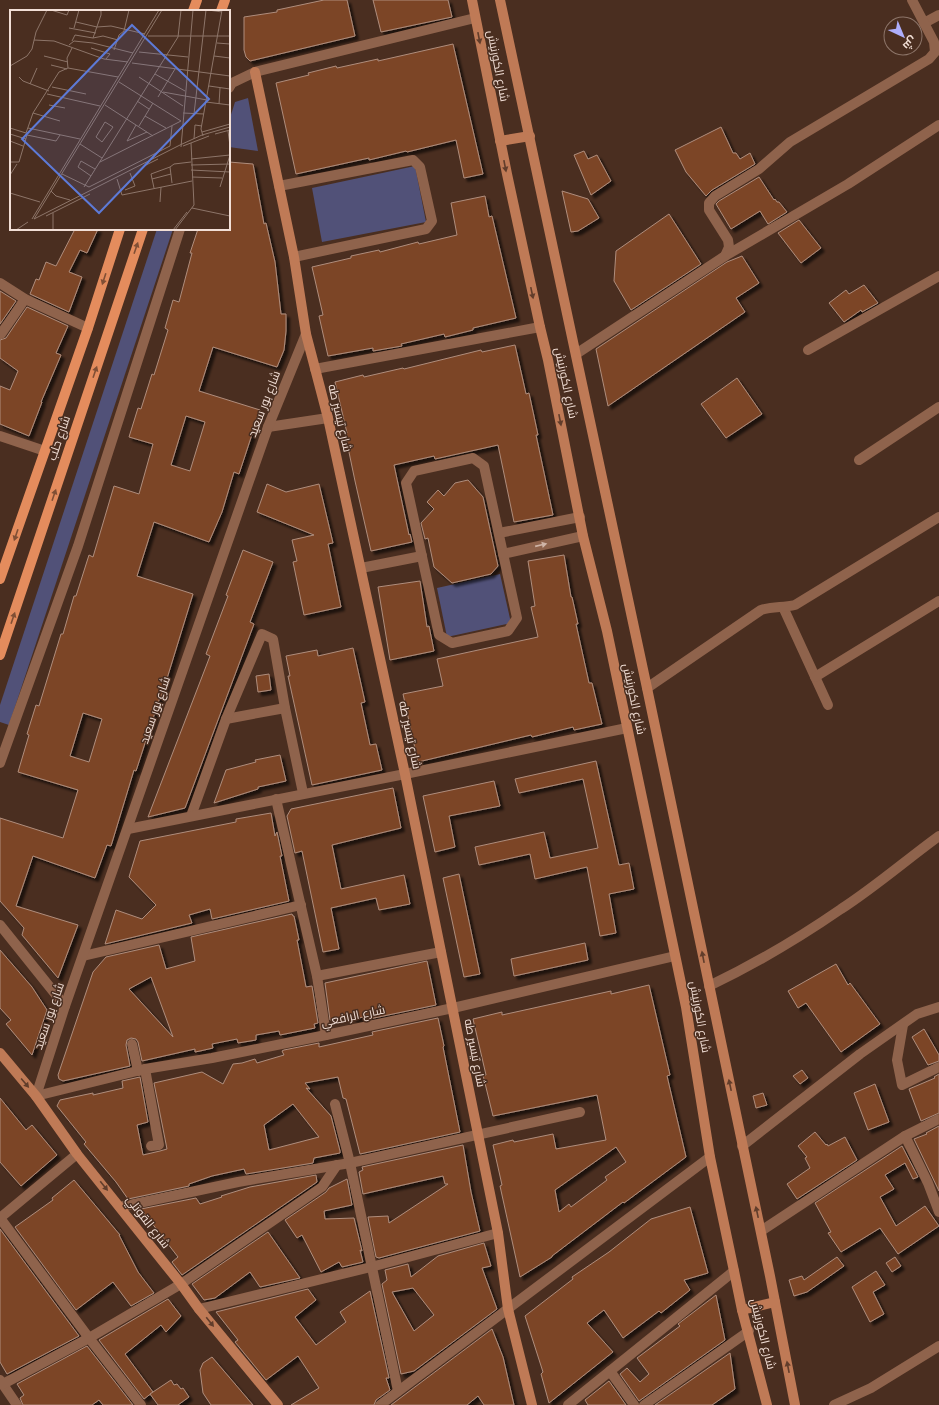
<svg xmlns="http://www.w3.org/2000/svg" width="939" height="1405" font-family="'Golos Text',Cairo,sans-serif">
<defs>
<filter id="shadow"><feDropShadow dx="3.5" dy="3.5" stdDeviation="1" flood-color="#0009"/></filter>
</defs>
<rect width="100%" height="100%" fill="#4a2e20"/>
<g fill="#515178">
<path d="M248 98 258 151 229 147V121L235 102Z"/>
<path d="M415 166 426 222 322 242 312 188Z"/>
<path d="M157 229H173L9 725 0 722V705Z"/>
<path d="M500 574 511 623 447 637 437 588Z"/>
</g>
<g fill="#7c4527" stroke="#af8d7c" fill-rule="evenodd" filter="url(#shadow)">
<path d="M324 0H347L355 36 250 61 246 57 244 50V17L277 12V10Z"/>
<path d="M373 0H448L452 17 381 32Z"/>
<path d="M453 44 483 174 464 178 456 140 407 152 406 151 369 160V158L296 174 276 83 309 75 308 73 336 66 337 68 378 59V61Z"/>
<path d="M721 127 733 153H736L740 159 750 153 755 164 712 190 706 196 686 172 675 150Z"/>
<path d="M584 151 588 159 597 155 611 181 591 195 574 155Z"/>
<path d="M229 162 253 164 264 224 266 223 275 262 281 314H286V331L284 350 277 367 213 347 199 391 260 410 239 474 234 472 222 512 209 542 154 522 137 576 193 594 161 698 160 697 136 771 134 770 111 846 107 845 95 878 33 856 16 906 78 925 58 978 22 935 24 928 0 901V818L63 838 78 790 18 772 29 735 27 734 36 705 39 706 61 634H63L74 596H76L89 555 93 557 114 486 139 494 153 444 129 437 138 408 141 409 152 374 154 375 168 330 165 328 173 300 179 302 192 253H190L198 229H229ZM186 416 205 422 190 471 171 465ZM83 713 102 719 89 762 70 756Z"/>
<path d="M759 177 774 200 775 199 777 202H779L787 212 768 224 760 211 731 229 716 204 719 201Z"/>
<path d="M562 191 588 199 599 218 578 231 571 232Z"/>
<path d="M485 196 489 217 492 216 516 318 473 328V330L445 337 444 334 401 344 402 346 373 351V348L328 356 319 316 323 315 312 267 351 258V256L379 250 380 252 418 242 419 244 457 235 451 203Z"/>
<path d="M669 214 701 264 631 310 614 281 616 251Z"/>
<path d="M799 220 821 248 801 263 778 233Z"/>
<path d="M75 229H98L87 253 80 250 69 272 82 277 69 312 30 294 36 279 39 280 46 262 56 266Z"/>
<path d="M742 256 759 283 736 298 745 312 608 406 596 349 727 262Z"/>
<path d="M864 285 878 303 862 312 861 310 844 322 829 303 846 290 849 294Z"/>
<path d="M0 291 16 301 0 324Z"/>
<path d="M27 307 68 326 56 353 61 355 41 402H42L29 436 0 424V386L10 390 18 371 0 358V340L6 338Z"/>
<path d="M515 345 526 394 529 393 538 435H536L553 515 514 522 498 445 435 459 434 456 394 465 409 535 410 534 412 542 371 551 355 481 345 433H347L335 382 363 375 364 377 403 368 404 369 481 350 482 352Z"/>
<path d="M737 378 762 414 726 438 701 404Z"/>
<path d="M468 480 483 497 498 566 491 574 452 583 434 567 428 538 425 539 421 523 434 509 427 502 438 490 444 496 455 483Z"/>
<path d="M267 484 286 492 319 484 333 543 328 544 341 607 304 615 293 562 297 561 292 540 314 535 257 512Z"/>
<path d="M243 550 273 562 250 622 254 624 185 808 148 817 210 656 206 654 228 596 226 595Z"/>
<path d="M564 555 571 597H572L578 624H576L589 683H592L602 724 574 730 573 727 532 737 531 735 418 762 403 694 443 686 437 659 538 637 531 607 535 606 528 561Z"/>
<path d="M420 581 427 627 429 626 434 651 390 660 378 587Z"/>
<path d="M353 648 365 702 361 703 370 745 376 744 382 770 312 785 288 676H290L286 656 317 650 318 656Z"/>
<path d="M269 674 271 690 258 692 256 676Z"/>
<path d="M280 755 286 781 258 787V789L214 803 226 770 256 762 255 760Z"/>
<path d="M596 761 619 865 629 863 634 889 609 894 616 933 600 936 587 867 535 879 530 854 479 865 475 847 544 832 550 858 598 848 583 779 519 793 515 779Z"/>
<path d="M494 781 500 806 449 816 455 847 435 852 423 796Z"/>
<path d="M393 788 401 828 332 845 341 889 404 875 410 904 379 910 376 898 331 908 339 949 323 952 302 851 295 853 287 816 291 809Z"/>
<path d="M271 813 275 836 277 832 282 856H280L289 901 212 919 210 909 189 915 192 923 105 944 116 910 142 919 156 905 129 877 140 841 236 822V819Z"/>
<path d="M459 874 480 974 464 977 443 878Z"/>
<path d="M292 914 293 916H294L299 940H297L306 987 312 986 318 1023 314 1024 315 1028 280 1035 279 1031 256 1035V1040L238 1043 237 1039 212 1044 213 1048 200 1051 195 1052V1049L142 1061 138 1042 136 1039 131 1038 127 1040 126 1045 130 1066 63 1081 59 1079 58 1075 93 972 106 957 159 945 166 969 195 961 191 937ZM151 977 173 1037 129 989Z"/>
<path d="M585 943 588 960 514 976 511 959Z"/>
<path d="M0 950 32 987 47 1010 32 1055 6 1024 11 1020 0 1008Z"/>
<path d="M427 961 436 1005 369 1019V1016L353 1019V1016L330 1020 325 983Z"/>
<path d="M836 964 848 985 850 983 880 1024 841 1052 806 1003 798 1008 788 991Z"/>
<path d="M649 985 670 1075 667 1076 686 1157 624 1203 623 1202 552 1256V1257L520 1277 500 1186 502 1185 493 1145 513 1140 514 1142 553 1134 556 1149 606 1140 597 1095 493 1116 483 1075H486L473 1019 502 1012V1015L611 991V994ZM616 1147 626 1162 605 1177 607 1180 571 1207 569 1204 559 1212 555 1190Z"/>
<path d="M438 1018 444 1046 443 1047 460 1132 360 1154 346 1099 343 1098 338 1077 305 1083 310 1089 306 1088 331 1116 340 1151V1153L314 1158 313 1163 246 1174 244 1169 212 1176 189 1184V1186L128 1199 116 1182 84 1144 86 1142 57 1106 60 1100 93 1093V1095L123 1088 122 1081 140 1077 148 1122 137 1125 143 1155 160 1151 167 1149 154 1083 202 1072 223 1084 233 1064 242 1063 255 1059 257 1063 284 1055 282 1051 284 1050 319 1043V1047L373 1035 372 1032ZM293 1104 319 1137 269 1150 264 1125Z"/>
<path d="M924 1029 939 1055V1061L928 1065 912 1037Z"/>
<path d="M802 1070 808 1078 800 1084 793 1076Z"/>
<path d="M939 1074V1113L921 1121 909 1089 935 1078 934 1077Z"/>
<path d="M875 1084 889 1122 868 1130 854 1093Z"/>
<path d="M763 1093 767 1105 756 1108 753 1096Z"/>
<path d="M0 1098 26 1130 32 1125 57 1155 21 1186 0 1162Z"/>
<path d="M939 1126V1191L914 1139 927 1134 926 1133Z"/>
<path d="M815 1132 826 1145 827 1144 828 1146 845 1137 857 1160 797 1199 787 1184 810 1168 805 1158 807 1157 798 1146Z"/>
<path d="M463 1145 471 1192 480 1231 379 1258 376 1257 368 1217 388 1216 389 1223 448 1184H445L443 1176 363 1194 359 1172 363 1170 362 1167Z"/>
<path d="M902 1146 918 1177 913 1179 905 1163 885 1175 894 1189 880 1197 896 1226 925 1206 939 1226 898 1254 880 1228 841 1252 828 1233 831 1232 815 1203Z"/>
<path d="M316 1175 317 1182 182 1275 172 1262 178 1257 141 1209 196 1198 200 1204 222 1197 221 1196 250 1187Z"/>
<path d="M347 1179 352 1205 324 1211 325 1219 354 1218 362 1251 360 1250 363 1262 342 1267 339 1262 321 1272 302 1235 297 1238 285 1220 326 1192 329 1188Z"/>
<path d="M74 1180 120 1235H119L138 1272 154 1293 131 1306 113 1282 76 1310 15 1227 53 1200 52 1198Z"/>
<path d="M690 1207 708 1273 684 1280 690 1290 661 1313 659 1311 623 1338 604 1310 587 1323 613 1352 549 1403 541 1374 543 1372 525 1316 573 1279 572 1277 609 1252 651 1219Z"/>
<path d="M0 1229 79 1336 7 1374 0 1362Z"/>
<path d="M268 1232 300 1278 260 1287 250 1272 215 1298 204 1300 192 1284Z"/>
<path d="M484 1243 491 1266 482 1268 497 1309 414 1371 401 1374 382 1284 387 1280 385 1270 408 1264 411 1277 438 1256ZM413 1288 434 1315 414 1331 392 1292Z"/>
<path d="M837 1257 844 1266 807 1292 794 1296 789 1280 802 1276 804 1280Z"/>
<path d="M895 1257 901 1266 892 1272 886 1263Z"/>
<path d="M876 1271 885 1285 873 1292 884 1314 870 1322 852 1287Z"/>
<path d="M308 1289 316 1300 295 1317 316 1345 346 1322 340 1312 370 1291 389 1378H386L390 1390 376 1400 374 1405H291L319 1388 298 1356 266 1380 235 1342 238 1340 216 1312Z"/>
<path d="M716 1295 725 1340 639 1401 620 1374 627 1368 640 1382 649 1374 637 1358 680 1326 678 1324Z"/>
<path d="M168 1299 181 1316 166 1332 161 1325 125 1354 153 1392 144 1399 99 1340Z"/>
<path d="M492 1329 503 1357 514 1405H484L478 1396 467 1405H391Z"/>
<path d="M87 1346 133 1405H103L99 1400 92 1405H23L20 1398 24 1395 17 1384Z"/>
<path d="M730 1353 735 1389 712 1405H655Z"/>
<path d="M212 1357 253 1405H211L203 1393 200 1370 203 1363Z"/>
<path d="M171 1380 174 1385 177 1384 181 1389 183 1388 189 1397 178 1405H158L150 1394Z"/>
<path d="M609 1381 626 1405H588L585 1400Z"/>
</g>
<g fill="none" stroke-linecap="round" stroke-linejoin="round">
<g stroke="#8f634c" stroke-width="10">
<path d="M924 23 939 15"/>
<path d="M229 88 232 83 255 72 475 18"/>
<path d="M279 186 413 160 420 167 432 221 426 229 294 257"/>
<path d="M725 256 729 247 728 240 709 210V203L715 196 759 169 790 142 929 59 935 52 934 42 912 0"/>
<path d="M0 283 25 299 88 328"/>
<path d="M1 334 25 299"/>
<path d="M808 350 939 276"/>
<path d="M576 354 725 256 848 184 939 125"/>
<path d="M315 369 540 327"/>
<path d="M268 427 328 418"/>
<path d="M0 436 45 451"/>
<path d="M473 458 484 466 517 618 508 631 452 643 439 635 406 483 414 471Z"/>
<path d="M859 460 939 407"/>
<path d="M499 533 580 517"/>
<path d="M503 554 583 536"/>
<path d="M361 568 422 556"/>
<path d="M783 607 828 705"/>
<path d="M815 677 939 601"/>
<path d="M647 688 761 610C774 606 782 608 795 605L939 517"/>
<path d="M226 719 285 708"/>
<path d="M0 763 78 546 180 229"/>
<path d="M276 799 317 976 326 1035"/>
<path d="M191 816 226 719 262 634 273 639 285 708 303 793"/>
<path d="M128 829 405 774 627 728"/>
<path d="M0 925 65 1006"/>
<path d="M83 956 301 905"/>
<path d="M317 976 441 952"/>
<path d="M709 986C755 964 799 938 841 909 875 887 906 860 939 836"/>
<path d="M903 1025 897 1060 902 1085 939 1067"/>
<path d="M132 1044 138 1071"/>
<path d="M145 1069 159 1145 151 1146"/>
<path d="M36 1096 65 1006 268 427 306 334"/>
<path d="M36 1096 145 1069 212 1058 326 1035 453 1008 675 956"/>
<path d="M335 1104 350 1163 398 1391"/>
<path d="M905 1136 928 1183 939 1212"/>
<path d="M742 1146 860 1054 917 1014 939 1007"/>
<path d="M120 1207 238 1182 350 1163 580 1112"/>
<path d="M0 1218 89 1338 141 1405"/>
<path d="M0 1218 77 1154"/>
<path d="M761 1231 905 1136 939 1119"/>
<path d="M199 1309 371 1267 498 1233"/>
<path d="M610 1371 634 1405"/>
<path d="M0 1380 17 1405"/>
<path d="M3 1384 89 1338 181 1284 322 1187 337 1165"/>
<path d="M380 1405 710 1157"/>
<path d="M568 1405 734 1271"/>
<path d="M644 1405 749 1331"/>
<path d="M834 1405 871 1388 939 1346"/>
</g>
<g stroke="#bf7a56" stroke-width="10">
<path d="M472 0 507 174 540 327 548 360 583 536 607 631 686 1007 710 1157 734 1271 742 1310 767 1405"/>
<path d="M500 0 647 688 770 1276 795 1405"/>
<path d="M255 72 294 257 306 334 328 418 405 774 498 1233 508 1309 532 1405"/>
<path d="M500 141 530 136"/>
<path d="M0 1053 36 1096 77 1154 181 1284 199 1309 278 1405"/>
<path d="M742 1310 775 1302"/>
</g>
<g stroke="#e48c5d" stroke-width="10">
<path d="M193 11 197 0"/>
<path d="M221 11 225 0"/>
<path d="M0 579 88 328 120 229"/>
<path d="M0 655 143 229"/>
</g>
</g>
<defs><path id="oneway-solid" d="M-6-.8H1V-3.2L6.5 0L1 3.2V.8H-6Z"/></defs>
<g fill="#613d2b">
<use href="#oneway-solid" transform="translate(479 38) rotate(79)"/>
<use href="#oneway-solid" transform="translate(505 166) rotate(79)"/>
<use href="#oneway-solid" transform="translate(532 293) rotate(78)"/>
<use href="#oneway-solid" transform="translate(560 420) rotate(79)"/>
<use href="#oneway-solid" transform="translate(703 957) rotate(-101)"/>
<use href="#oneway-solid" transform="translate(25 1083) rotate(50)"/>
<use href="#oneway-solid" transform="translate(730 1085) rotate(-102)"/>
<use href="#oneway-solid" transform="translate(104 1186) rotate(51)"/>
<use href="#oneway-solid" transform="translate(757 1212) rotate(-102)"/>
<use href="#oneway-solid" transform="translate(210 1322) rotate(51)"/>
<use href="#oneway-solid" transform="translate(788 1367) rotate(-101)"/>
</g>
<g fill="#804f35">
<use href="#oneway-solid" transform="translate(136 248) rotate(-71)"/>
<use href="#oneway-solid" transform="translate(104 279) rotate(108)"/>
<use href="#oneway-solid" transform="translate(95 372) rotate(-71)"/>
<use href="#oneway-solid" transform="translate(54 495) rotate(-71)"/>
<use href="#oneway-solid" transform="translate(16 535) rotate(109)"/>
<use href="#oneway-solid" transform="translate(13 618) rotate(-71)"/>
</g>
<use fill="#cfb4a6" href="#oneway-solid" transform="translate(541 545) rotate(-13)"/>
<g text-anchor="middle" stroke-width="3" stroke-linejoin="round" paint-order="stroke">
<g font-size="12" fill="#f2dfd6" stroke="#4a2e20">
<text transform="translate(498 66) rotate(79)" y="4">شارع الكورنيش</text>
<text transform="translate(566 383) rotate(78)" y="4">شارع الكورنيش</text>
<text transform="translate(264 404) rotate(-69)" y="4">شارع بور سعيد</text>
<text transform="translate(340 418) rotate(77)" y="4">شارع تيسير طه</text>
<text transform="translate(59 438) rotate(-71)" y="4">شارع حلب</text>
<text transform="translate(634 699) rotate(78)" y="4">شارع الكورنيش</text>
<text transform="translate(155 710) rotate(-71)" y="4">شارع بور سعيد</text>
<text transform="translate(410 735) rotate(78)" y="4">شارع تيسير طه</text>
<text transform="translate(49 1016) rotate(-71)" y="4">شارع بور سعيد</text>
<text transform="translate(353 1016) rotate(-12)" y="4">شارع الرافعي</text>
<text transform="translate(700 1017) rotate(80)" y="4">شارع الكورنيش</text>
<text transform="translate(475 1053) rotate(79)" y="4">شارع تيسير طه</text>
<text transform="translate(148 1222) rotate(52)" y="4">شارع القوتلي</text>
<text transform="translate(763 1334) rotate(76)" y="4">شارع الكورنيش</text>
</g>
</g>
<g transform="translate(10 10)">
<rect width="220" height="220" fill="#4a2e20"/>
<path fill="none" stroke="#8d7569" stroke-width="1" d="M41 0 57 5 59 0M198 0 212 2M66 12 87 17 101 16 135 24M59 18 86 23M64 18 69 0M138 26H220M83 28 93 26 108 30M24 30 44 31 94 49 118 52M62 31 65 25 83 28 91 5V1L88 0M207 33 220 34M59 35 64 31 83 33 123 43M81 38 100 44 96 49M104 40 109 25 114 21 119 0M129 42 178 47M34 46 58 52M204 46 220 48M122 53 220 66M41 55 57 59M0 56 17 46 22 39 26 22 37 0M58 58 108 67M145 64 175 81M9 67 13 71 39 81M129 67 173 96M109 72 171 111M20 74 27 58M199 76 220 79M42 77 76 84M153 82 197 90M37 84 90 96M148 87 165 59M127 91 139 99M196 92 220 95M209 94 210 78M39 95 55 98M95 95 143 126M23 103 50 111M173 103 194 104M184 104 196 0M135 106 156 118M95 112 103 117 92 132 86 127ZM126 115 117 131 137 122M129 116 143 93M0 118 16 123M18 118 70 129M218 121 220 136M192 122 220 114M16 123 23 103 49 62 58 58 57 48 62 38M0 124 16 129M205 124 220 120M193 126 191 119 212 0M184 129 185 115 192 116M0 131 13 136M70 134 92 148M173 136 199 126M171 137 183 0M181 149 220 145M0 152H9L17 125 46 131 50 125M90 152 171 111M181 155 220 154M134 156 148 149M181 160 220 162M52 164 79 177 160 136 162 116M0 165 7 154M81 166 68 157 71 151 85 159M182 167 212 168M107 169 112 185 182 171M142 169 161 164M162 173 160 157 164 154 181 152M74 177 168 27 171 0M210 177 220 145M144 178 141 164 160 157M115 180 125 176 120 163M41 181 46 186 60 190M0 183 30 192M150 192 151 177M182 198 220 206M43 203V220M36 206 80 184M22 209 149 0M24 209 152 0M24 209 170 135 192 125 220 117M6 220 18 212M163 220 177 202M165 220 184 195 181 133"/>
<path fill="#5d7ad7" fill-opacity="0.15" stroke="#5d7ad7" stroke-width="2" d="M122 15 199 89 89 203 12 129Z"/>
<rect width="220" height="220" fill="none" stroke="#f2dfd6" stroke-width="2"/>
</g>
<g transform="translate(903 36) rotate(136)"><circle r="19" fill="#4a2e20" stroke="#8d7569"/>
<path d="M0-3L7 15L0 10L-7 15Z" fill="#aeaefb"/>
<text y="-6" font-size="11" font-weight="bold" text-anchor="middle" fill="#f2dfd6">ش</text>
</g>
</svg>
